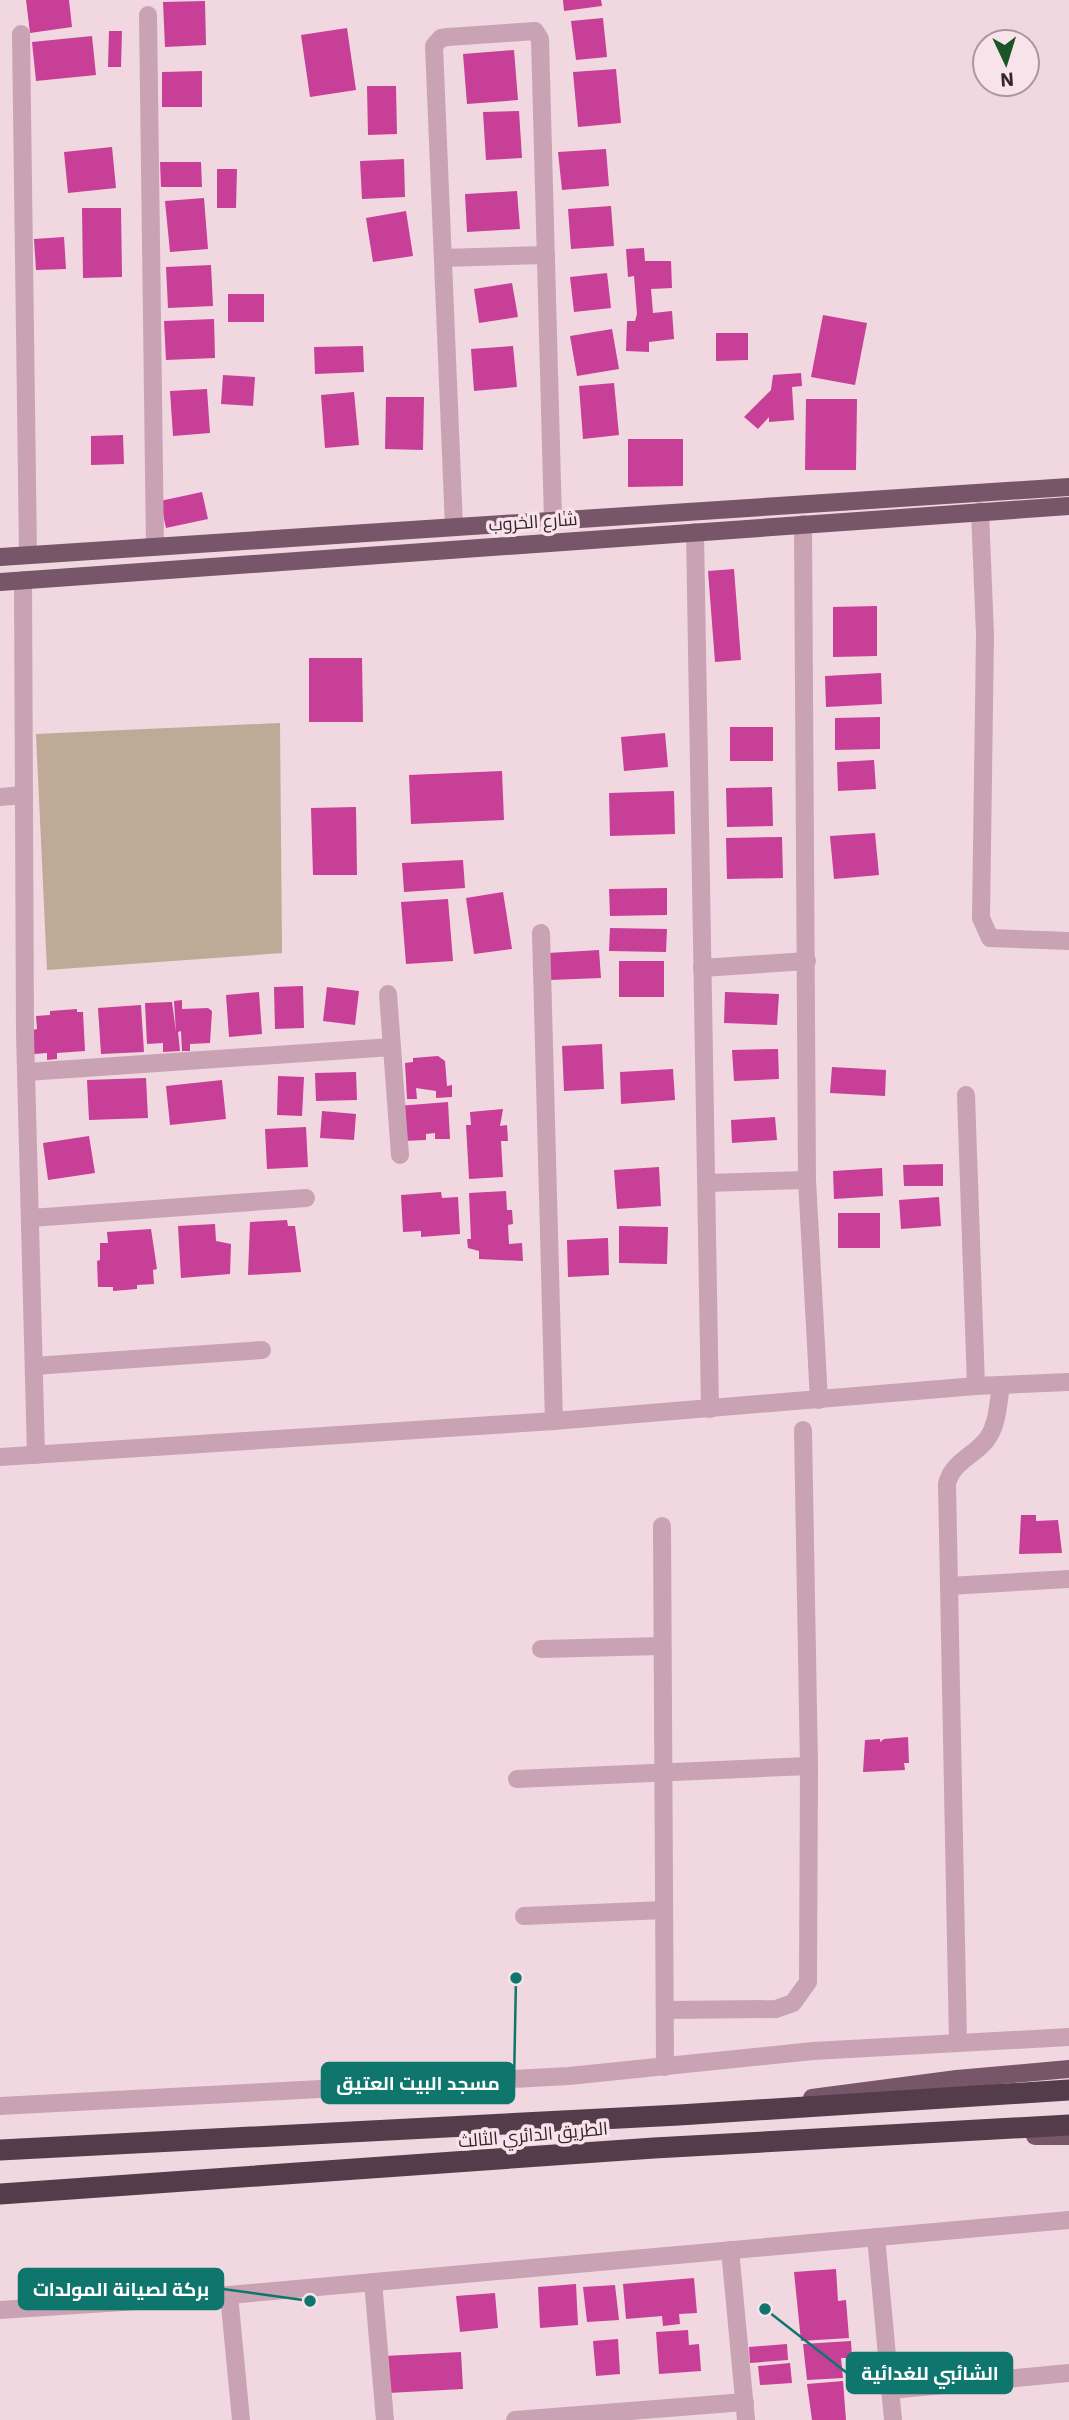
<svg xmlns="http://www.w3.org/2000/svg" width="1069" height="2420" font-family="'IBM Plex Sans',Cairo,sans-serif">
<rect width="100%" height="100%" fill="#f1d7e0"/>
<path fill="#bfa997" d="M280 723 282 953 47 970 36 734Z"/>
<g fill="#c73f97">
<path d="M26 0H69L72 27 30 33Z"/>
<path d="M563 0H601L602 6 564 11Z"/>
<path d="M205 1 206 45 165 47 163 2Z"/>
<path d="M603 18 607 57 576 60 571 21Z"/>
<path d="M347 28 356 90 310 97 301 35Z"/>
<path d="M109 31H122L121 67H108Z"/>
<path d="M92 36 96 75 36 81 32 42Z"/>
<path d="M514 50 518 100 467 104 463 54Z"/>
<path d="M616 69 621 123 578 127 573 72Z"/>
<path d="M202 71V107H162V72Z"/>
<path d="M367 86H396L397 134 368 135Z"/>
<path d="M519 111 522 158 486 160 483 112Z"/>
<path d="M112 147 116 188 68 193 64 152Z"/>
<path d="M606 149 609 186 562 190 558 152Z"/>
<path d="M404 159 405 197 362 199 360 161Z"/>
<path d="M160 162H201L202 187H161Z"/>
<path d="M217 169H237L236 208H217Z"/>
<path d="M517 191 520 229 467 232 465 194Z"/>
<path d="M204 198 208 249 170 252 165 201Z"/>
<path d="M611 206 614 246 571 249 568 209Z"/>
<path d="M82 208H121L122 277 83 278Z"/>
<path d="M406 211 413 256 373 262 366 218Z"/>
<path d="M64 237 66 269 36 270 34 239Z"/>
<path d="M644 248 645 261H671L672 288 651 289 653 313 672 311 674 339 649 342V352L626 351 627 321H635L637 314 634 276 628 277 626 249Z"/>
<path d="M211 265 213 306 168 308 166 267Z"/>
<path d="M607 273 611 308 574 312 570 277Z"/>
<path d="M512 283 518 317 479 323 474 289Z"/>
<rect x="228" y="294" width="36" height="28"/>
<path d="M823 315 867 323 855 385 811 377Z"/>
<path d="M214 319 215 358 166 360 164 321Z"/>
<path d="M612 329 619 369 577 376 570 336Z"/>
<path d="M716 333H748V360L716 361Z"/>
<path d="M363 346 364 372 315 374 314 347Z"/>
<path d="M513 346 517 387 474 391 471 349Z"/>
<path d="M801 373 802 386 792 387 794 420 769 422V417L758 429 744 417 771 390 773 375Z"/>
<path d="M223 375 255 377 253 406 221 404Z"/>
<path d="M614 383 619 435 583 439 579 386Z"/>
<path d="M207 389 210 433 173 436 170 391Z"/>
<path d="M354 392 359 445 325 448 321 395Z"/>
<path d="M386 397H424L423 450 385 449Z"/>
<path d="M806 399H857L856 470H805Z"/>
<path d="M123 435 124 464 91 465V436Z"/>
<path d="M628 439H683V486L628 487Z"/>
<path d="M202 492 208 519 166 528 160 501Z"/>
<path d="M734 569 741 660 715 662 708 571Z"/>
<path d="M877 606V656L833 657V607Z"/>
<path d="M309 658H362L363 722H309Z"/>
<path d="M881 673 882 704 826 707 825 676Z"/>
<path d="M880 717V749L835 750V718Z"/>
<rect x="730" y="727" width="43" height="34"/>
<path d="M665 733 668 767 624 771 621 737Z"/>
<path d="M874 760 876 789 838 791 837 762Z"/>
<path d="M502 771 504 820 411 824 409 775Z"/>
<path d="M772 787 773 826 727 827 726 788Z"/>
<path d="M674 791 675 834 610 836 609 793Z"/>
<path d="M356 807 357 875H313L311 808Z"/>
<path d="M875 833 879 875 834 879 830 836Z"/>
<path d="M782 837 783 878 727 879 726 838Z"/>
<path d="M463 860 465 888 404 892 402 863Z"/>
<path d="M667 888V915L610 916 609 889Z"/>
<path d="M503 892 512 949 474 954 466 898Z"/>
<path d="M448 899 453 961 406 964 401 902Z"/>
<path d="M610 928 667 929 666 952 609 951Z"/>
<path d="M599 950 601 978 550 980 548 953Z"/>
<rect x="619" y="961" width="45" height="36"/>
<path d="M303 986 304 1028 275 1029 274 987Z"/>
<path d="M327 987 359 991 355 1025 323 1021Z"/>
<path d="M259 992 262 1034 229 1037 226 995Z"/>
<path d="M725 992 779 994 777 1025 724 1023Z"/>
<path d="M182 1000V1009L208 1008 212 1011 210 1043 190 1044V1051H182L181 1031 178 1032 180 1051 163 1052V1043L147 1044 145 1003 172 1002 176 1032 174 1001Z"/>
<path d="M141 1005 144 1052 101 1054 98 1008Z"/>
<path d="M77 1009V1012H83L85 1051 57 1053V1059L47 1060V1053L34 1054 33 1030 37 1029 36 1016 50 1015V1011Z"/>
<path d="M602 1044 604 1089 564 1091 562 1046Z"/>
<path d="M778 1049 779 1079 734 1081 732 1050Z"/>
<path d="M438 1056 445 1061 447 1086 452 1085V1097L436 1098V1091L416 1088 417 1099H407L405 1063 413 1062V1058Z"/>
<path d="M832 1067 886 1070 885 1096 830 1093Z"/>
<path d="M673 1069 675 1100 621 1104 620 1072Z"/>
<path d="M356 1072 357 1100 316 1101 315 1073Z"/>
<path d="M278 1076 304 1077 302 1116 277 1115Z"/>
<path d="M146 1078 148 1118 89 1120 87 1080Z"/>
<path d="M222 1080 226 1119 170 1125 166 1086Z"/>
<path d="M448 1102 450 1139H435V1133L426 1134V1140L403 1141 398 1106Z"/>
<path d="M503 1109 500 1126 507 1125 508 1141H501L503 1177 469 1179 466 1125H471L470 1112Z"/>
<path d="M322 1111 356 1114 354 1140 320 1138Z"/>
<path d="M775 1117 777 1140 732 1143 731 1120Z"/>
<path d="M306 1127 308 1167 267 1169 265 1129Z"/>
<path d="M89 1136 95 1173 48 1180 43 1143Z"/>
<path d="M943 1164V1186H904L903 1165Z"/>
<path d="M659 1167 661 1206 617 1209 614 1170Z"/>
<path d="M882 1168 883 1196 834 1199 833 1171Z"/>
<path d="M506 1191 507 1210H512L513 1224 508 1225 509 1244 522 1243 523 1261 479 1259V1251L468 1248 467 1239H471L469 1193Z"/>
<path d="M441 1192 442 1198 458 1197 460 1234 421 1237V1231L403 1232 401 1195Z"/>
<path d="M939 1197 941 1226 901 1229 899 1200Z"/>
<rect x="838" y="1213" width="42" height="35"/>
<path d="M287 1220 288 1226H295L301 1272 248 1275 250 1222Z"/>
<path d="M215 1224 216 1241 231 1244 230 1274 181 1278 178 1226Z"/>
<path d="M619 1226 668 1227 667 1264 619 1263Z"/>
<path d="M151 1229 157 1269 153 1270 154 1284 137 1285V1289L113 1291V1287H98L97 1261 100 1260V1243H108L107 1232Z"/>
<path d="M608 1238 609 1275 568 1277 567 1240Z"/>
<path d="M1021 1515H1036V1521L1058 1520 1062 1553 1019 1554Z"/>
<path d="M908 1737 909 1763H904L905 1770 863 1772 865 1740 880 1739V1742L884 1739Z"/>
<path d="M836 2269 838 2301 846 2300 849 2338 801 2341 794 2272Z"/>
<path d="M694 2278 697 2313 679 2314 680 2324 663 2326 662 2316 626 2319 623 2284Z"/>
<path d="M576 2284 578 2325 540 2328 538 2287Z"/>
<path d="M615 2285 619 2320 587 2322 583 2287Z"/>
<path d="M495 2293 498 2328 460 2332 456 2296Z"/>
<path d="M688 2330 689 2345 699 2344 701 2371 659 2374 656 2332Z"/>
<path d="M618 2339 620 2374 596 2376 593 2341Z"/>
<path d="M851 2341 852 2358H841L843 2378 807 2380 803 2344Z"/>
<path d="M787 2344 788 2360 750 2363 749 2347Z"/>
<path d="M461 2352 463 2389 388 2393 385 2356Z"/>
<path d="M790 2363 792 2383 760 2385 758 2366Z"/>
<path d="M843 2381 846 2420H812L807 2384Z"/>
</g>
<g fill="none" stroke-linecap="round" stroke-linejoin="round">
<g stroke="#c9a3b3" stroke-width="18">
<path d="M148 15 155 547"/>
<path d="M21 34 28 555"/>
<path d="M443 258 546 255"/>
<path d="M980 511 985 635 981 918 990 938 1069 941"/>
<path d="M803 524 807 1180 819 1400"/>
<path d="M454 527 434 46 441 38 448 37 535 31 540 39 553 520"/>
<path d="M695 532 710 1409"/>
<path d="M23 580 25 1033 36 1455"/>
<path d="M0 797 23 795"/>
<path d="M541 933 554 1421"/>
<path d="M702 968 807 961"/>
<path d="M388 994 400 1155"/>
<path d="M27 1072 392 1047"/>
<path d="M966 1095 976 1386"/>
<path d="M707 1183 807 1180"/>
<path d="M31 1218 306 1198"/>
<path d="M34 1366 262 1350"/>
<path d="M0 1457 554 1421 976 1386 1069 1382"/>
<path d="M662 1526 665 2067"/>
<path d="M949 1586 1069 1579"/>
<path d="M541 1649 662 1646"/>
<path d="M517 1779 809 1766"/>
<path d="M524 1916 664 1910"/>
<path d="M665 2010 776 2009 793 2003 808 1982 809 1766 803 1430"/>
<path d="M958 2043 947 1484C952 1461 975 1456 987 1439 998 1424 998 1403 1001 1385"/>
<path d="M0 2106 569 2076 813 2051 1069 2037"/>
<path d="M876 2237 893 2420"/>
<path d="M730 2250 746 2420"/>
<path d="M373 2282 385 2420"/>
<path d="M229 2295 241 2420"/>
<path d="M0 2310 229 2295 1069 2220"/>
<path d="M890 2390 1069 2373"/>
<path d="M515 2420 745 2402"/>
</g>
<g stroke="#765668" stroke-width="18">
<path d="M0 557 1069 487"/>
<path d="M0 582 1069 506"/>
<path d="M812 2098 957 2079 1069 2069"/>
<path d="M1035 2136H1069"/>
</g>
<g stroke="#553c4a" stroke-width="21">
<path d="M0 2150 679 2115 1069 2090"/>
<path d="M0 2194 654 2148 1069 2125"/>
</g>
</g>
<g text-anchor="middle" stroke-width="7" stroke-linejoin="round" paint-order="stroke">
<g font-size="18" fill="#34252d" stroke="#f9e3eb">
<text transform="translate(533 522) rotate(-4)" y="6">شارع الخروب</text>
<text transform="translate(533 2135) rotate(-5)" y="6">الطريق الدائري الثالث</text>
</g>
</g>
<path fill="none" stroke="#0f766e" stroke-width="2.5" d="M516 1978L514 2083M310 2301L223 2289M765 2309L847 2373"/>
<g fill="#0f766e" stroke="#f9e3eb" stroke-width="2.5">
<circle cx="516" cy="1978" r="7"/>
<circle cx="310" cy="2301" r="7"/>
<circle cx="765" cy="2309" r="7"/>
</g>
<g fill="#0f766e" stroke="#0f766e" stroke-width="2.5">
<rect x="322" y="2063" width="192" height="40" rx="7"/>
<rect x="19" y="2269" width="204" height="40" rx="7"/>
<rect x="847" y="2353" width="165" height="40" rx="7"/>
</g>
<g font-size="19" text-anchor="middle" font-weight="bold" fill="#fff">
<text x="418" y="2090">مسجد البيت العتيق</text>
<text x="121" y="2296">بركة لصيانة المولدات</text>
<text x="930" y="2380">الشائبي للغدائية</text>
</g>
<g transform="translate(1006 63) rotate(176)"><circle r="33" fill="#f9e3eb" stroke="#aa979f" stroke-width="2"/>
<path d="M0-5L12 26L0 18L-12 26Z" fill="#1b5525"/>
<text y="-10" font-size="19" font-weight="bold" text-anchor="middle" fill="#34252d">N</text>
</g>
</svg>
